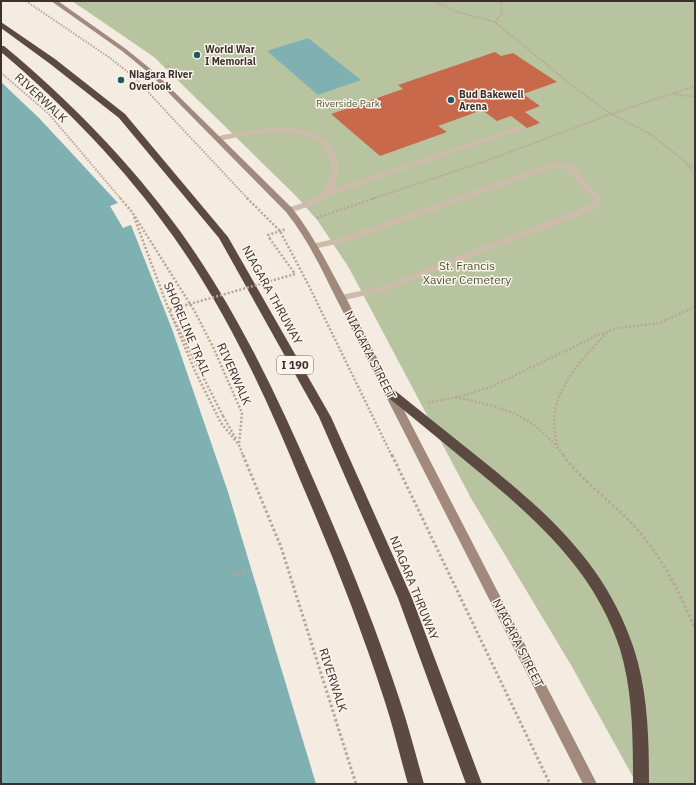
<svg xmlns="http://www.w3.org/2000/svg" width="696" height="785" font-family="'IBM Plex Sans',sans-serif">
<rect width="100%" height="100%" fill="#f4ebe1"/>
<path fill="#b8c4a0" d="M72 1H695V784H637L571 665 472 500 349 268 318 221 296 196 154 57Z"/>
<g fill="#7fb0b2">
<path d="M308 38 361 80 318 95 267 51Z"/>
<path d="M1 82 39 118 118 203 110 206 123 228 131 225 172 329 228 492 316 784H1Z"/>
</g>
<path fill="#c8694b" d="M495 52 501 56 513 53 557 82 523 94 540 106 525 112 540 123 527 128 511 116 497 121 482 110 438 126 447 132 380 156 331 114 403 89 398 85Z"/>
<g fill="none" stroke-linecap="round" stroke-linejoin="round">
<g stroke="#b9a596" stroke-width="2" stroke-dasharray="1.5 1.5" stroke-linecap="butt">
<path d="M26 1 110 58 134 77 248 199"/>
<path d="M434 1 454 11 495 22 570 84 611 114 652 135 685 162 695 167"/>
<path d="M495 22 502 13 501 1"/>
<path d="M165 67 170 66"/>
<path d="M1 73 48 113 121 199"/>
<path d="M674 94 695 97"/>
<path d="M687 164 695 175"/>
<path d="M372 199 483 162 611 114 695 86"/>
</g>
<g stroke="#b9a596" stroke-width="2.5" stroke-dasharray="2 2" stroke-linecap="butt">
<path d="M120 198 132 212 194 310 213 347 242 413 239 445 243 456"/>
<path d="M247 198 280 231 308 284 392 456"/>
<path d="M134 217 165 300 195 371 221 423 239 445"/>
<path d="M317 218 375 198"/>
<path d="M270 239 268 235 286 229"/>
<path d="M455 397C504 408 532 413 564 456"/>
<path d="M428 403 461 396 491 387 600 334 618 328 659 323 695 307"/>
<path d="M223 416 236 439"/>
<path d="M557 445C555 434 553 422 555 411 561 381 586 354 607 333"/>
</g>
<g stroke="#b9a596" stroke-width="3" stroke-dasharray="2.5 2.5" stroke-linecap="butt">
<path d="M243 455 281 547 356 784"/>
<path d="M392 455 550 784"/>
<path d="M563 455C584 483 611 501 634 526 661 555 679 592 695 628"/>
<path d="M233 574 252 570"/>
</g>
<g fill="#cdbbac" fill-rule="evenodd">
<path d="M517 127H520L524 129 328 196 313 205 289 213 285 210 286 208C297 205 310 202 320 194 329 187 335 165 329 155 324 145 314 138 303 135 276 128 245 136 218 141L214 139C219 134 231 134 238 133 267 128 309 120 331 146 335 152 338 155 338 162 339 172 338 180 333 189Z"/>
<path d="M555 162 573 166 602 200 598 208 384 291 341 301 336 298 341 295 379 287 592 204 594 200 567 170 555 167 349 241 314 249 310 246 311 244 344 237Z"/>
</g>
<path fill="#a18a7d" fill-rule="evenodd" d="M51 1H58L126 49 153 71 292 208C314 236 329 267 346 298L597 784H583L336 298C321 268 307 238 286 212L149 73 122 51Z"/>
<g fill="#5c4a42" fill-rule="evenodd">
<path d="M1 22 55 59 125 114 228 237 331 417 412 598 482 784H466L398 598 319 417 219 238 119 118 49 63 1 28Z"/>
<path d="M1 46H4C70 101 129 161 180 231 236 309 277 395 315 483 346 554 376 627 400 701 409 728 416 756 424 784H408C400 757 394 729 385 702 361 627 332 554 301 482 266 396 227 312 173 236 124 167 66 107 1 52Z"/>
<path d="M389 388 393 389C423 413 453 437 483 461 549 514 607 566 634 649 648 692 649 739 649 784H633C633 739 633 692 620 649 595 571 535 518 474 468 444 443 415 419 385 395L383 392 385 389Z"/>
</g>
<path stroke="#b9a596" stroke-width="2.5" stroke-dasharray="2 2" stroke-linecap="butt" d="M223 416 169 310 295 274 270 239"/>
</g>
<g fill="#1f5a5e" stroke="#fbf5ee" stroke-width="1.5">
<circle cx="197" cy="55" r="4"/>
<circle cx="121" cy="80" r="4"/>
<circle cx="451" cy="100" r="4"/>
</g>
<g text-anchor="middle" stroke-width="3" stroke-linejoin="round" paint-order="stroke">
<g font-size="10" font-weight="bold" fill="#3b302b" stroke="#fbf5ee" text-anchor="start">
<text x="205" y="53">World War<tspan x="205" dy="12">I Memorial</tspan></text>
<text x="129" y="78">Niagara River<tspan x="129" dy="12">Overlook</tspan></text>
<text x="459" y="98">Bud Bakewell<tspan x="459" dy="12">Arena</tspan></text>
</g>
<g font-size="10" fill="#4a5a2e" stroke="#fbf5ee">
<text x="348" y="107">Riverside Park</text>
</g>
<rect fill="#fbf5ee" stroke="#756b66" stroke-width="1" x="277" y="356" width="36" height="18" rx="3"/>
<g font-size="11" font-weight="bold" fill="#3b302b">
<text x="295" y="369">I 190</text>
</g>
<g font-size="12" fill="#3b302b" stroke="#fbf5ee">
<text transform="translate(41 98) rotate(43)" y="4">RIVERWALK</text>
<text transform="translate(272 295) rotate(61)" y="4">NIAGARA THRUWAY</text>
<text transform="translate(187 329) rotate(67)" y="4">SHORELINE TRAIL</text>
<text transform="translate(370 355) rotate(63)" y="4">NIAGARA STREET</text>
<text transform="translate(234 374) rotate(66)" y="4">RIVERWALK</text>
<text transform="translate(414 588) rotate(68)" y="4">NIAGARA THRUWAY</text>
<text transform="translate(518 643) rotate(63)" y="4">NIAGARA STREET</text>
<text transform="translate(333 680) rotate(72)" y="4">RIVERWALK</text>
</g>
<g font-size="12" fill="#4a5a2e" stroke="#fbf5ee">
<text x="467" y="270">St. Francis<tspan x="467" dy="14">Xavier Cemetery</tspan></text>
</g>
</g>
<rect width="696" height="785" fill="none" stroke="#3b302b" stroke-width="4"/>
</svg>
